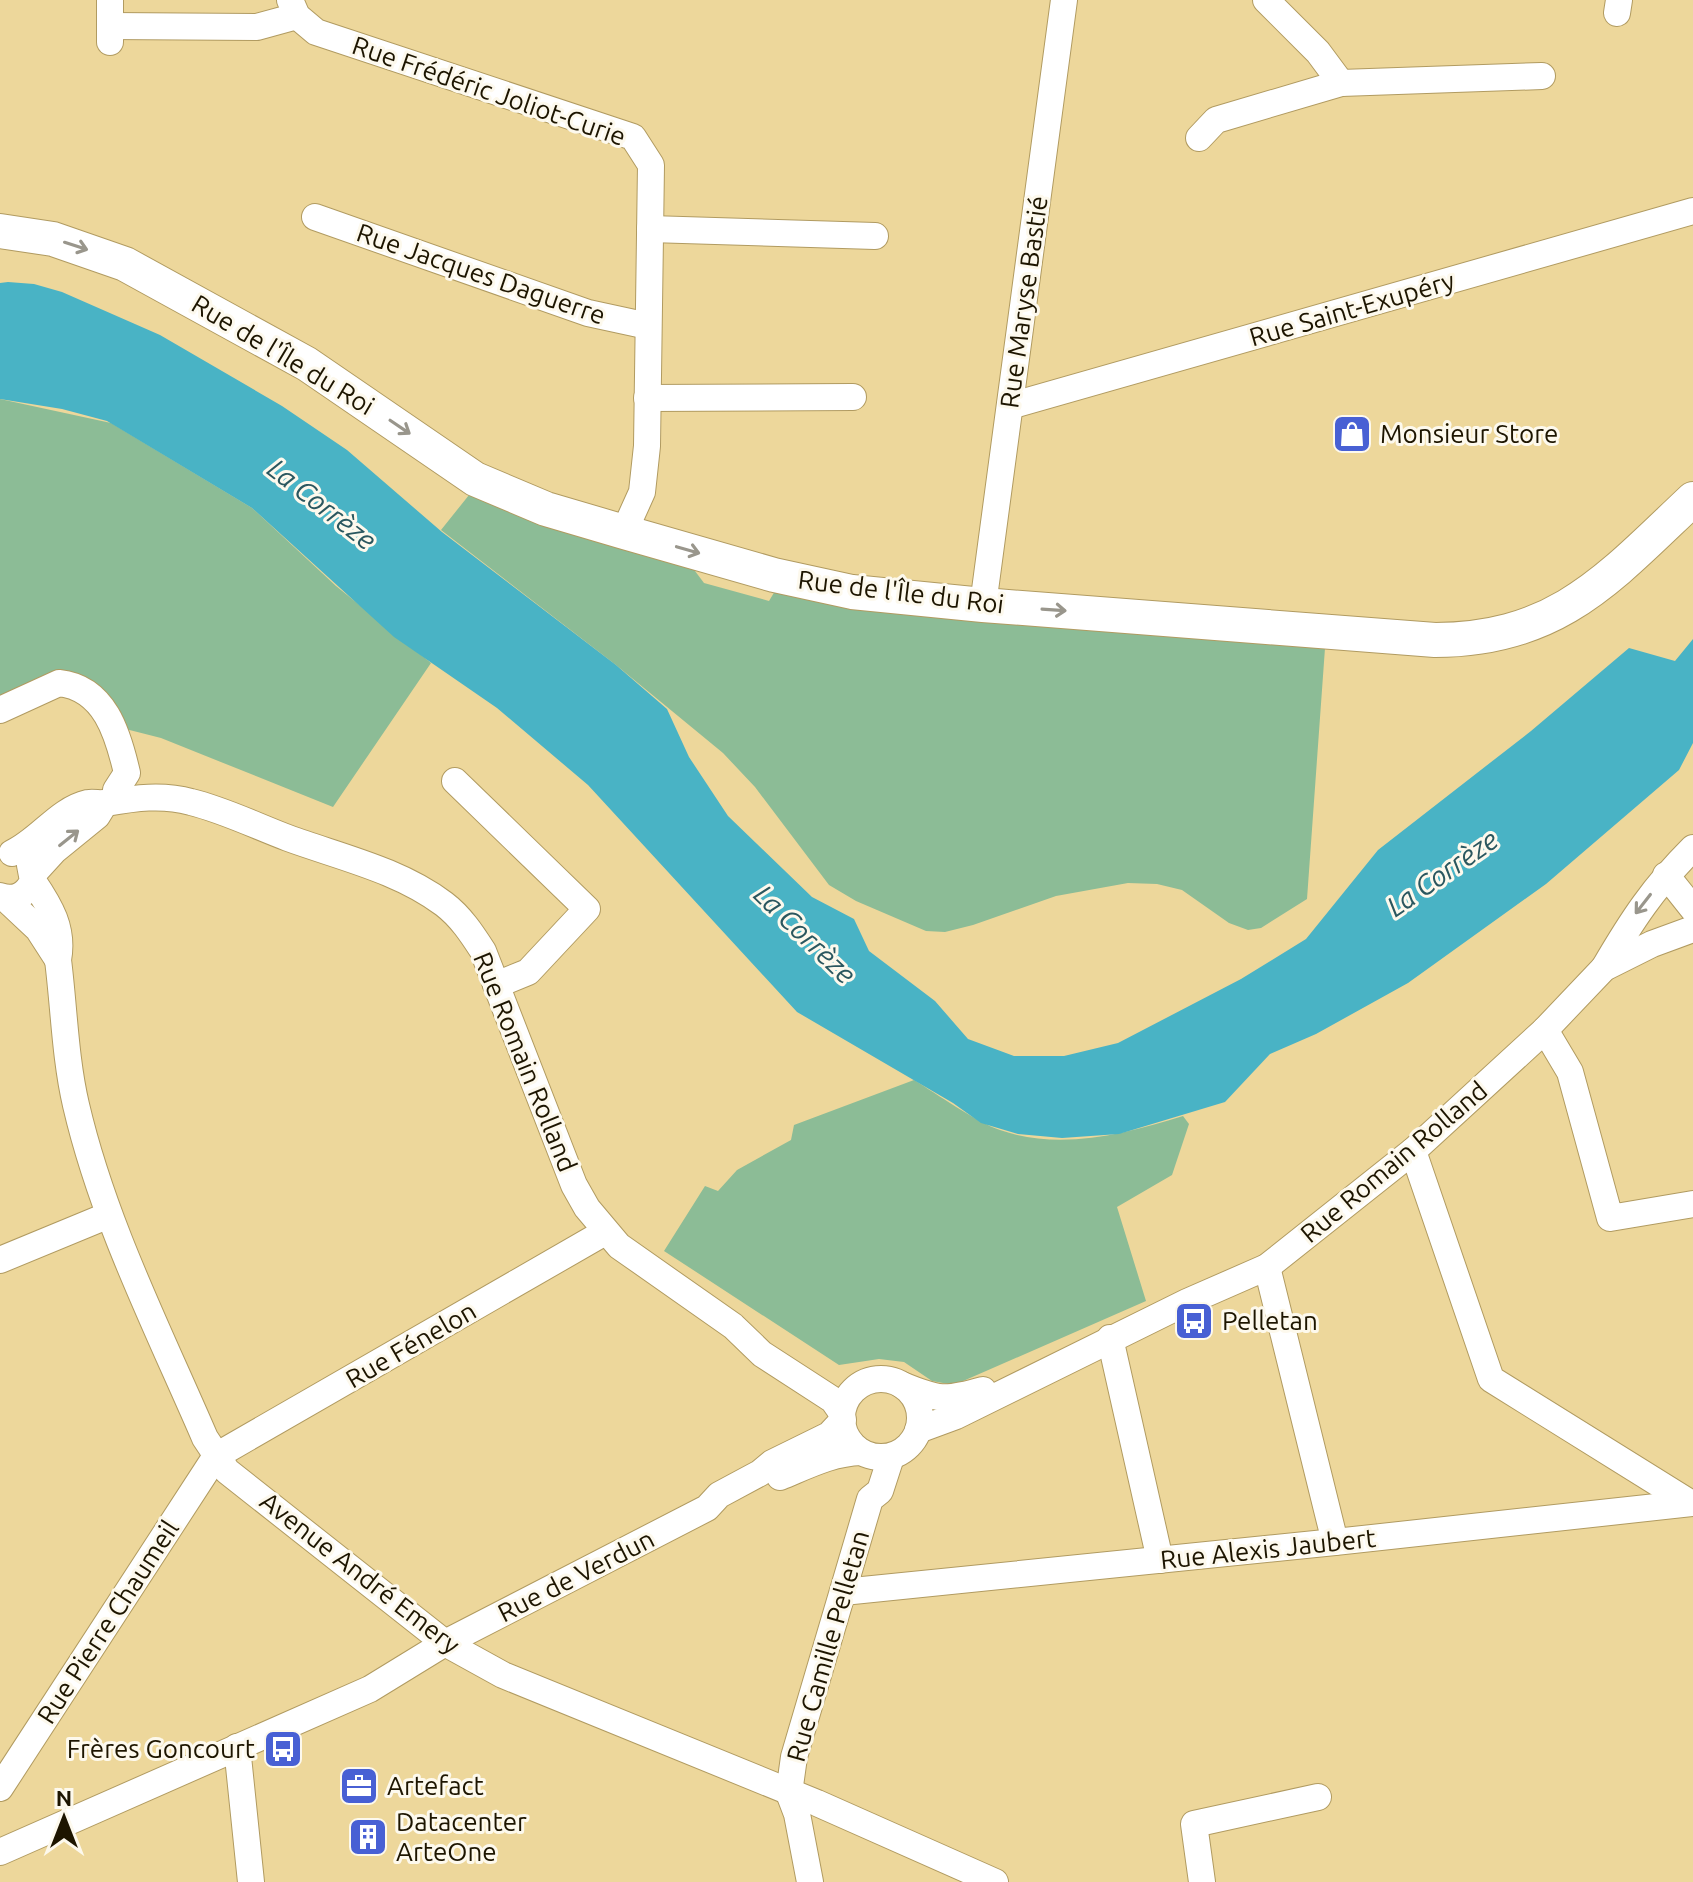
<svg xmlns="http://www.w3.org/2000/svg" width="1693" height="1882" font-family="Ubuntu,sans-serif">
<rect width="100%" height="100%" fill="#edd79b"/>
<g fill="#8cbc96">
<path d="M0 399 111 423 252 508 336 586 431 663 333 807 161 738 102 723 83 699 60 693 0 718Z"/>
<path d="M469 495 558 530 692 567 704 583 769 601 775 591 1325 648 1307 899 1261 928 1248 930 1229 923 1182 890 1157 884 1128 883 1056 896 973 925 945 932 926 931 856 901 829 885 755 787 723 753 616 665 441 530Z"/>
<path d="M914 1080C937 1094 976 1122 1000 1130 1060 1151 1125 1134 1183 1116L1189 1124 1172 1175 1117 1207 1146 1301 954 1385 932 1381 904 1362 879 1359 839 1365 664 1251 705 1186 718 1191 737 1170 791 1140 794 1125Z"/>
</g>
<path fill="#49b3c5" d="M8 282 34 284 62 292 160 335 282 406 347 450 442 532 616 665 667 709 689 757 728 816 812 897 854 919 869 951 935 1001 968 1039 1014 1056H1064L1118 1043 1241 979 1306 939 1378 850 1531 731 1629 648 1675 661 1693 639V743L1679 770 1546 884 1408 983 1316 1034 1270 1054 1225 1102 1119 1134 1062 1138 1018 1134 981 1123 953 1103 797 1012 588 785 497 708 394 637 252 508 107 421 62 409 0 399V283Z"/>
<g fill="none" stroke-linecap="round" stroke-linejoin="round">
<g stroke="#b19b61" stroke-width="28">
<g id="minor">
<path d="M110 0V42"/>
<path d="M290 0 297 16 316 32 633 137 651 165 647 446 642 492 624 532"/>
<path d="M1266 0 1318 52 1341 83"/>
<path d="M1617 13 1619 0"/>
<path d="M110 26 257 27 297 16"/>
<path d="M1199 138 1216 120 1341 83 1542 76"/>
<path d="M315 217 588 313 648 326"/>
<path d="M650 229 875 236"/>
<path d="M647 398 853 397"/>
<path d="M1010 406 1693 211"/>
<path d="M983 605 1064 0"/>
<path d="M0 710 59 683C105 688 118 734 127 773L116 790 115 800"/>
<path d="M455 781 587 909 528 972 496 985"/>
<path d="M12 853C40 840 58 810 88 803 94 802 100 804 106 803 135 798 162 794 191 802 224 810 256 826 288 838 340 857 399 870 444 904 461 917 472 934 483 951L574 1185 587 1208 619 1246 733 1326 762 1354 833 1400 842 1413"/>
<path d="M33 874 54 851 97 816 105 803"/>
<path d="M1666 875 1693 909"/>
<path d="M33 881C50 906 64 929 58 960 64 1007 65 1058 76 1105 103 1221 158 1329 205 1438L227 1471 445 1643 503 1675 817 1803 995 1882"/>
<path d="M0 896C15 901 26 895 33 881L30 865"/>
<path d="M5 898 38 929 58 960"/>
<path d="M1604 968C1632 920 1653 888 1693 848"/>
<path d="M1545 1030 1570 1072 1610 1218 1693 1204"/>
<path d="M1413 1151 1491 1379 1690 1503"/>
<path d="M0 1260 109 1215"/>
<path d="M1267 1267 1335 1542"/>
<path d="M1110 1338 1160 1560"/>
<circle cx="881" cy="1418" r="39"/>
<path d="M902 1385C938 1400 945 1401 983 1390"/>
<path d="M918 1430 956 1416 1187 1302 1267 1267 1413 1151 1545 1030 1604 968 1652 944 1693 929"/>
<path d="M780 1477C807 1466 831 1453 861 1452"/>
<path d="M843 1592 1335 1542 1693 1503"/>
<path d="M237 1747 251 1882"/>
<path d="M0 1788 216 1456 605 1232"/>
<path d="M0 1852 370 1689 445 1643 707 1508 719 1495 760 1473 772 1463 829 1435 843 1420"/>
<path d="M810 1882 797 1814 789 1793 794 1757 870 1499 880 1491 891 1457"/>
<path d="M1202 1882 1194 1824 1318 1797"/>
</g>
</g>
<g stroke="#b19b61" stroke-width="36">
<path id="major" d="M0 231 53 239 125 264 307 364 475 479 546 509 624 532 774 575 852 592 983 605 1435 640C1558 640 1610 577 1693 499"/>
</g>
<use href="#minor" stroke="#fff" stroke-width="26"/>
<use href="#major" stroke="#fff" stroke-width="34"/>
</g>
<defs><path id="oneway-shaft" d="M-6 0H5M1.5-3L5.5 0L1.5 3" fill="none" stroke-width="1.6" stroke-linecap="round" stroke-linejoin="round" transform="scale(2)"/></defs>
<g stroke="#99968c">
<use href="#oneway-shaft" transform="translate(76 246) rotate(18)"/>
<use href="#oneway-shaft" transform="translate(400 427) rotate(34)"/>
<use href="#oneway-shaft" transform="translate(688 550) rotate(16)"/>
<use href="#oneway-shaft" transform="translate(1054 610) rotate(4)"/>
<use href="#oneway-shaft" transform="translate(69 838) rotate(-39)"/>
<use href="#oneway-shaft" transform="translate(1643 904) rotate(128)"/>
</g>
<defs>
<g id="shop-square" transform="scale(2)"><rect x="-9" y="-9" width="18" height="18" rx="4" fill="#4860d4" stroke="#fdf9ed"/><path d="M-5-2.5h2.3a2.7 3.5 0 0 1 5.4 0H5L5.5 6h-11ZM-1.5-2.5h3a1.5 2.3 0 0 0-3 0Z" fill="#fff"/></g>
<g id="bus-square" transform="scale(2)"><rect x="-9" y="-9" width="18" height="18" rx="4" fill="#4860d4" stroke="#fdf9ed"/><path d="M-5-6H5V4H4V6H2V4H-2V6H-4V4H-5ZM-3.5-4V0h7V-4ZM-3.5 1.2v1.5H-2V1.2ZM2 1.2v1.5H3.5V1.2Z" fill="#fff"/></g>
<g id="office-square" transform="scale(2)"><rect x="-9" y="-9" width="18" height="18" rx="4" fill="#4860d4" stroke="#fdf9ed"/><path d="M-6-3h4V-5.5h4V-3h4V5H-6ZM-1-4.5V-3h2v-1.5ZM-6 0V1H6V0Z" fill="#fff"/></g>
<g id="building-square" transform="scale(2)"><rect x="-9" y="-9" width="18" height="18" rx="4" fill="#4860d4" stroke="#fdf9ed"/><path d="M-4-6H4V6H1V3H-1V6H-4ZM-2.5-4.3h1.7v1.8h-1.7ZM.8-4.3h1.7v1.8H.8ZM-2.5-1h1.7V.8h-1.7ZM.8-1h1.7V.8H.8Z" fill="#fff"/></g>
</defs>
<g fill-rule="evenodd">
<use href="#shop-square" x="1352" y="434"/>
<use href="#bus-square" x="1194" y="1321"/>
<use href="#bus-square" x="283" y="1749"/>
<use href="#office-square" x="359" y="1786"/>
<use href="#building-square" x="368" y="1837"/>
</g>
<g text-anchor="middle" stroke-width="6" stroke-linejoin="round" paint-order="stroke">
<g font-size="26" fill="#1d1500" stroke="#fdf9ed">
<text transform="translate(489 91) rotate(19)" y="9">Rue Frédéric Joliot-Curie</text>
<text transform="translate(481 274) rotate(19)" y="9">Rue Jacques Daguerre</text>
<text transform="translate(1024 302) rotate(-82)" y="9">Rue Maryse Bastié</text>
<text transform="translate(1352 309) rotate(-16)" y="9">Rue Saint-Exupéry</text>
<text transform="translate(283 355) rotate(31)" y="9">Rue de l'Île du Roi</text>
<text transform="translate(901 592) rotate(7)" y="9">Rue de l'Île du Roi</text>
<text transform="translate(525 1062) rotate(68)" y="9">Rue Romain Rolland</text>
<text transform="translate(1394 1162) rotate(-40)" y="9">Rue Romain Rolland</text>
<text transform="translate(411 1345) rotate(-30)" y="9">Rue Fénelon</text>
<text transform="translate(1268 1549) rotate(-6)" y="9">Rue Alexis Jaubert</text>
<text transform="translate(360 1573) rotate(38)" y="9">Avenue André Emery</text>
<text transform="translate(576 1576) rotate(-27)" y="9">Rue de Verdun</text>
<text transform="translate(108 1622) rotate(-57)" y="9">Rue Pierre Chaumeil</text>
<text transform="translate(828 1646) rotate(-74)" y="9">Rue Camille Pelletan</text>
</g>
<g font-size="26" fill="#1d1500" stroke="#fdf9ed" text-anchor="start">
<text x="1380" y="443">Monsieur Store</text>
<text x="1222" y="1330">Pelletan</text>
<text x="255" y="1758" text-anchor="end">Frères Goncourt</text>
<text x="387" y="1795">Artefact</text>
<text x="396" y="1831">Datacenter<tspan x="396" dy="30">ArteOne</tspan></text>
</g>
<g font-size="28" font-style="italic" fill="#2a575f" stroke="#fdf9ed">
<text transform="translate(322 504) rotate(38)" y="10">La Corrèze</text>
<text transform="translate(1442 873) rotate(-35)" y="10">La Corrèze</text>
<text transform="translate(805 934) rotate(44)" y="10">La Corrèze</text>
</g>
</g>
<g transform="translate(64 1818)" stroke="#fdf9ed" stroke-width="6" paint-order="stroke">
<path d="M0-6L14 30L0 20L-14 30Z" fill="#1d1500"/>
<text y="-12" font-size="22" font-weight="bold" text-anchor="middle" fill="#1d1500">N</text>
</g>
</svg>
